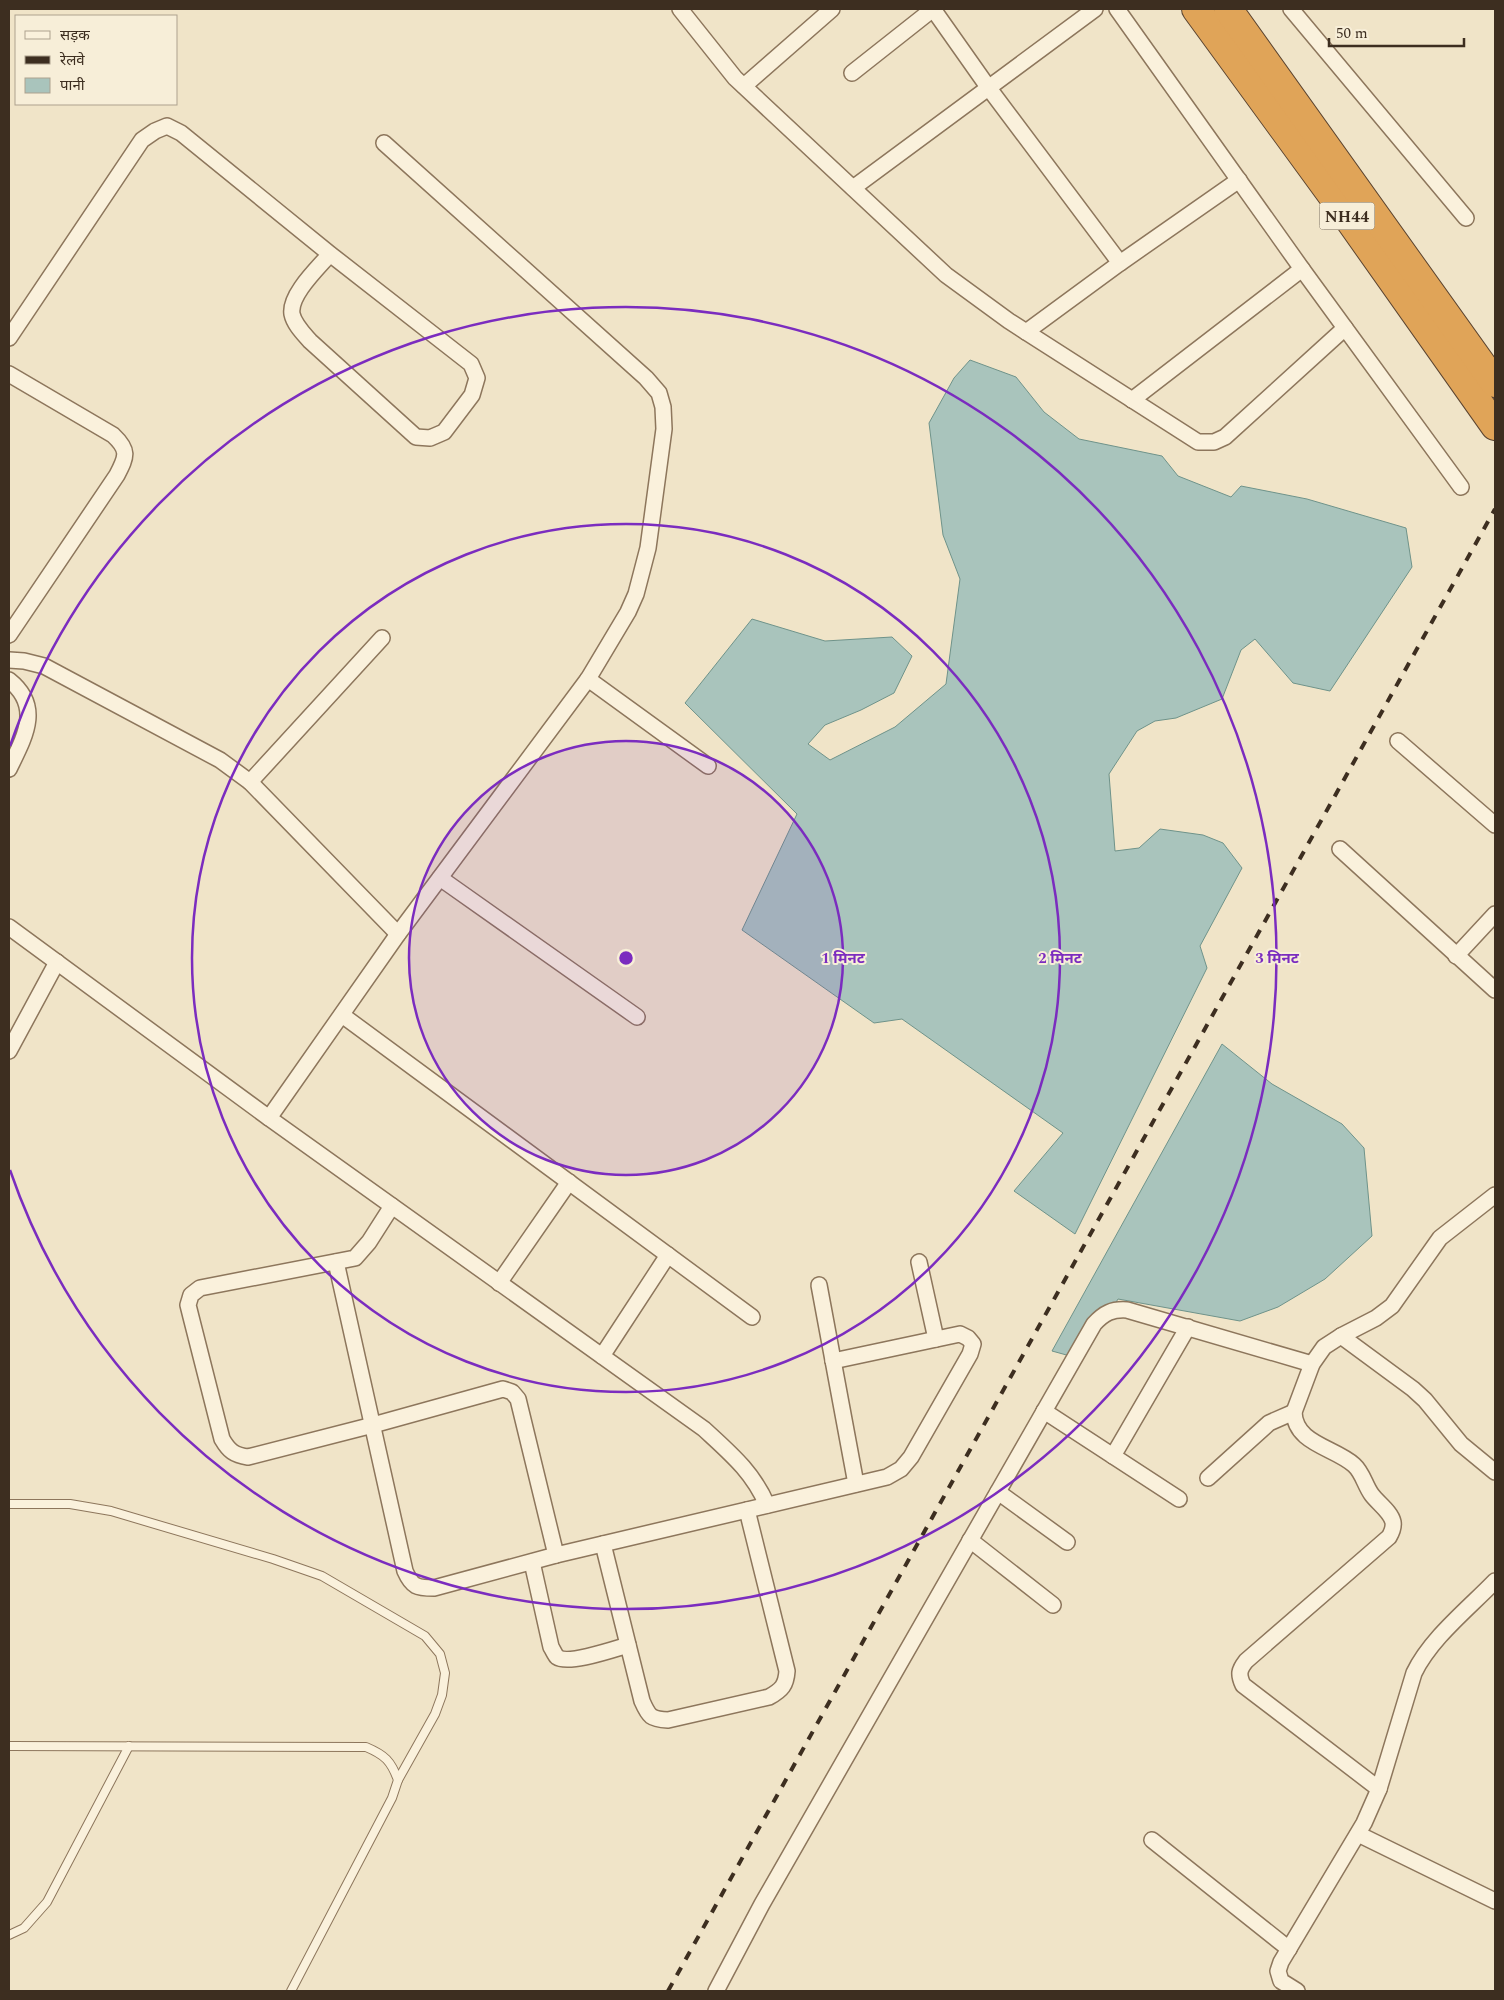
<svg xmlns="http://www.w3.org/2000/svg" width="1504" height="2000" font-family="Spectral,'Noto Sans Devanagari',serif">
<rect width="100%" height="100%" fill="#f0e4c8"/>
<g fill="#a9c4bc" stroke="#6f938a">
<path d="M970 360 1016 377 1044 412 1079 439 1162 456 1178 476 1231 497 1241 486 1307 499 1406 528 1412 567 1330 691 1293 683 1255 639 1241 650 1222 699 1176 718 1155 721 1137 731 1109 774 1115 851 1139 848 1160 829 1203 835 1223 843 1242 868 1200 946 1207 968 1075 1234 1014 1191 1063 1133 902 1019 874 1023 742 930 797 814 685 703 752 619 825 641 892 637 912 656 894 693 861 710 825 725 808 744 830 760 895 727 946 684 960 579 943 535 929 423 954 378Z"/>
<path d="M1222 1044 1272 1084 1342 1124 1364 1148 1372 1236 1325 1279 1278 1307 1240 1321 1118 1299 1081 1359 1052 1351Z"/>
</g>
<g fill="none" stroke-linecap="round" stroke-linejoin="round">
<g stroke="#8d765c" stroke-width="10">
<g id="lane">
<path d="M9 1504H70L111 1511 273 1559 322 1576 425 1636 440 1654 445 1673 442 1695 435 1714 398 1780"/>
<path d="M9 1746 366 1747C385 1755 391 1761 398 1780L392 1798 291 1991"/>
<path d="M9 1935 24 1928 47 1902 129 1746"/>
</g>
</g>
<g stroke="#8d765c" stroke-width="18">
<g id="street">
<path d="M680 9 735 78 946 275 1009 321 1198 442H1214L1225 437 1345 328"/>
<path d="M933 9 988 87 1120 263"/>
<path d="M1117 9 1302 269 1461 487"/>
<path d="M1291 9 1466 218"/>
<path d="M852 73 933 9"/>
<path d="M744 86 832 9"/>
<path d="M384 143 646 378 659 393 663 407 664 429 648 548 636 594 628 612 588 679 398 934 269 1118 704 1429C730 1453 753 1472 767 1505"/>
<path d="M853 188 1095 9"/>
<path d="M1026 332 1120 263 1239 180"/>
<path d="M9 338 142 140 155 131 167 126 181 133 330 254 471 364 477 378 472 395 444 432 430 438 416 437 310 341C303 333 294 324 292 314 289 295 318 268 330 254"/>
<path d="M9 374 113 435C129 450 127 456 117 475L9 635"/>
<path d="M1132 400 1302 269"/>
<path d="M9 660 24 661 44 666 220 760 250 782 398 934"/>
<path d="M588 679 708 766"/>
<path d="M9 680C43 707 24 738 9 769"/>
<path d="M1398 741 1495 825"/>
<path d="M250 782 382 638"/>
<path d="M1340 849 1495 990"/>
<path d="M440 878 637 1017"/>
<path d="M9 927 269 1118"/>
<path d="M1456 956 1495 914"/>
<path d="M342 1015 752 1317"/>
<path d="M9 1051 57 962"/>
<path d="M392 1206 369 1242 355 1258 200 1288 191 1295 188 1305 191 1317 222 1439C229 1451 234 1455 248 1457L373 1425 503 1389 512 1392 518 1399 556 1555 887 1477 901 1469 911 1457 970 1354 973 1344 968 1338 960 1334 833 1361"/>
<path d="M336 1262 405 1571C412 1587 417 1588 434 1588L556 1555"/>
<path d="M919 1262 936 1339"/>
<path d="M499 1283 569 1182"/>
<path d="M819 1285 856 1484"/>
<path d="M1341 1336 1413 1389 1425 1400 1461 1444 1495 1472"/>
<path d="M602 1356 668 1255"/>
<path d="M1044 1411 1179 1499"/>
<path d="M1113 1456 1188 1327"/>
<path d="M1208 1478 1269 1423 1294 1412"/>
<path d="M998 1492 1067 1542"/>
<path d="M970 1540 1053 1605"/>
<path d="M603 1544 642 1701C649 1717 651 1719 668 1720L769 1697C782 1690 786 1685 787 1671L747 1510"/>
<path d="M532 1562 551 1647C553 1650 555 1655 557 1657 568 1665 614 1649 628 1645"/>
<path d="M1379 1789 1414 1673C1431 1638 1468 1609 1495 1581"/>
<path d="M1358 1834 1495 1901"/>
<path d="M1152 1840 1289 1949"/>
<path d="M716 1991 762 1904 1094 1324C1104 1313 1112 1309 1127 1310L1312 1364"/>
<path d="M1297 1991 1281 1981 1278 1971 1281 1962 1364 1823 1379 1789 1243 1685C1238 1674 1239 1670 1246 1661L1389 1537C1392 1532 1394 1528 1393 1522 1391 1512 1378 1503 1372 1495 1365 1486 1363 1473 1354 1465 1334 1447 1295 1444 1294 1412L1312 1364 1324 1347 1341 1336 1376 1318 1392 1306 1440 1238 1495 1195"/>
</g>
</g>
<g stroke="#5b4430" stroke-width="30">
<g id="highway">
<path d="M1196 9 1331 194 1495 426"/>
<path d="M1228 9 1495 383"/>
</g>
</g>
<use href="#lane" stroke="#faf1dc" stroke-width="8"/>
<use href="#street" stroke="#faf1dc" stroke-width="15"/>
<use href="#highway" stroke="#e0a458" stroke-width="28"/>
<path stroke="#3d2e20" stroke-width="4" stroke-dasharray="9 9" stroke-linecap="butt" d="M668 1991 1495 509"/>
</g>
<circle cx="626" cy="958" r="217" fill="#7b2cbf" fill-opacity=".12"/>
<g fill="none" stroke="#7b2cbf" stroke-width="2.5">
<circle cx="626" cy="958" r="217"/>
<circle cx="626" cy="958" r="434"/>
<path d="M10 746A651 651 0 1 1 10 1170"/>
</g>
<g text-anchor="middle" stroke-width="4" stroke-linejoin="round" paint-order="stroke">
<rect fill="#f7eed8" stroke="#756857" stroke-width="1" x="1319.5" y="202.5" width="55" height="27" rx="4"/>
<g font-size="16" font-weight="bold" fill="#3d2e20">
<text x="1347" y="222">NH44</text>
</g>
</g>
<circle cx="626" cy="958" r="8" fill="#7b2cbf" stroke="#f7eed8" stroke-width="2.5"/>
<g font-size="15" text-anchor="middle" font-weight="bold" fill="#7b2cbf" stroke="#f7eed8" stroke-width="4" stroke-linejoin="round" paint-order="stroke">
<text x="843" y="963">1 मिनट</text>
<text x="1060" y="963">2 मिनट</text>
<text x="1277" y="963">3 मिनट</text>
</g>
<rect width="1504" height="2000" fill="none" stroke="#3d2e20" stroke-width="20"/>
<rect x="15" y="15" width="162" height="90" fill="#f7eed8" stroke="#ada18e"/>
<rect x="25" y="31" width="25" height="8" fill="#faf1dc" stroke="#ada18e"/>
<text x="60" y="40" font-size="15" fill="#3d2e20">सड़क</text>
<rect x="25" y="56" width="25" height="8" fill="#3d2e20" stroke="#ada18e"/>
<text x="60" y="65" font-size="15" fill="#3d2e20">रेलवे</text>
<rect x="25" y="78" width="25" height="15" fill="#a9c4bc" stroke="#ada18e"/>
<text x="60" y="90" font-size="15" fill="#3d2e20">पानी</text>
<path d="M1329 38v8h135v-8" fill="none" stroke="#3d2e20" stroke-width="2.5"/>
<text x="1336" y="38" font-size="15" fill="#3d2e20" stroke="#f7eed8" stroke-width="4" paint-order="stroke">50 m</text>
</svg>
